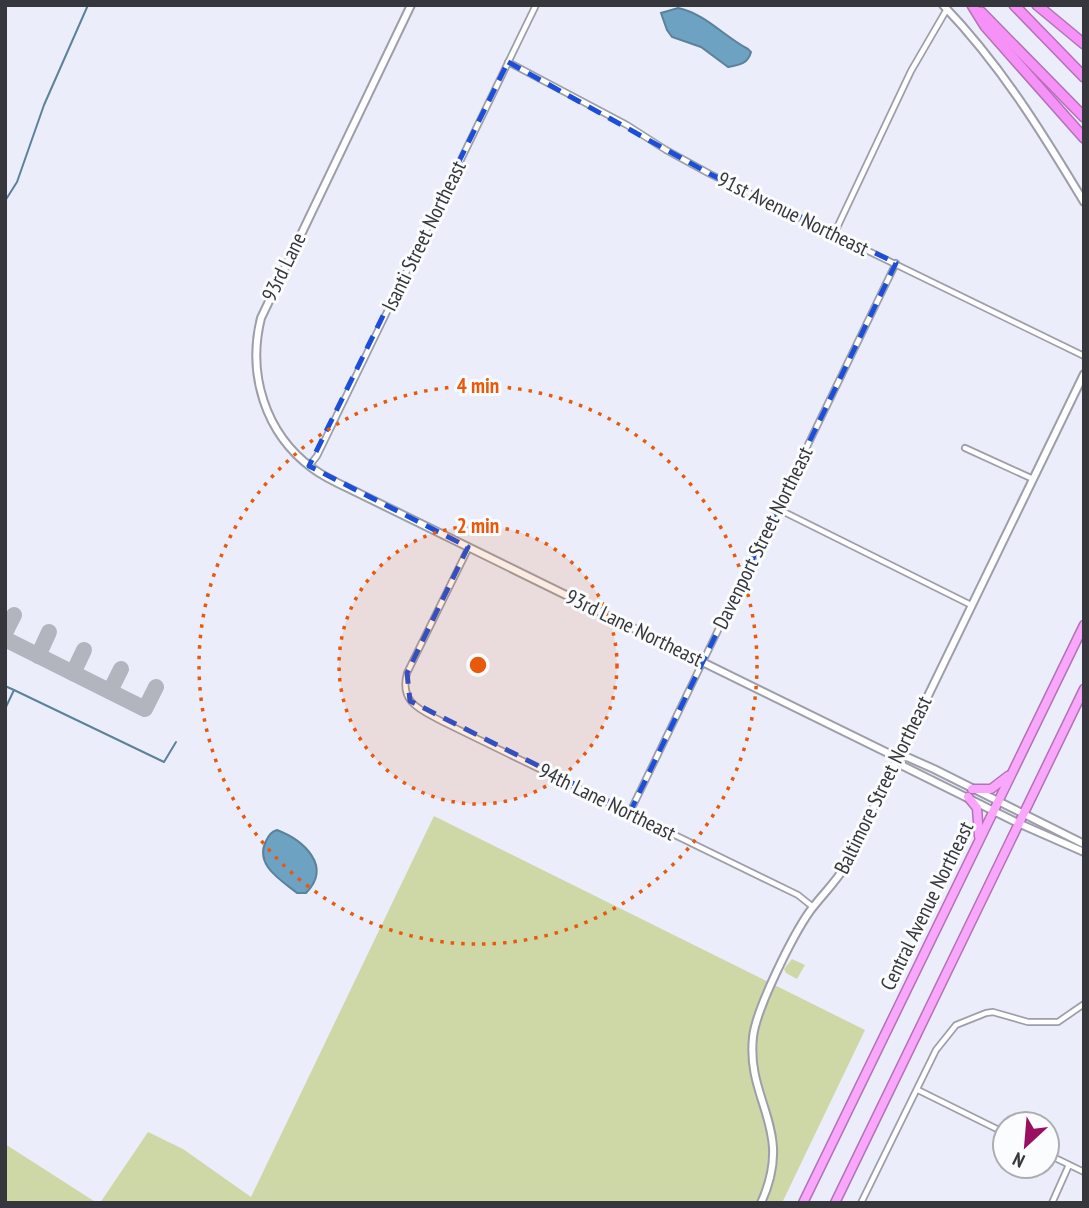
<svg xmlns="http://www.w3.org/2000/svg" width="1089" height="1208" font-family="'PT Sans Narrow',sans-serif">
<rect width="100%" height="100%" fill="#ebeefa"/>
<g fill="#ced7a6">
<path d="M434 816 865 1030 782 1203H100L148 1132 183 1149 251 1197Z"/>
<path d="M792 959 805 965 797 979 786 973 784 969Z"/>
<path d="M5 1144 97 1203H5Z"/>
</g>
<g fill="#6da2c3" stroke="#5c829a" stroke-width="2">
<path d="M678 8C706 14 723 36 748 49L751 52C748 64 739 65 728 67L701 47 672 37 667 30 661 13Z"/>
<path d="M277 830C303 840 333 866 306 893H297C281 880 254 865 266 841 269 835 271 832 277 830Z"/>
</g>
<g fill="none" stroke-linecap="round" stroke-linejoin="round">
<g stroke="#5c829a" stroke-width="2">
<path d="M5 201 17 182 44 105 88 5"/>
<path d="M5 686 14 690 5 709"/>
<path d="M14 690 164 762 176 742"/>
</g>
<g stroke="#b2b4be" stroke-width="16">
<path d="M5 633 14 615"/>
<path d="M5 639 145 709 156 687"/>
<path d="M38 656 49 632"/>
<path d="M73 673 84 650"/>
<path d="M110 691 121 669"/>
</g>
<g stroke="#9c9faa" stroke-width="8">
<g id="minor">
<path d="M508 62 627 125 666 150 710 174 1084 356"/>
<path d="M834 234 911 71 947 9"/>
<path d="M965 448 1033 479"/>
<path d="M309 466 317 456 536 5"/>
<path d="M778 509 971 605"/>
<path d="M469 547 407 673C399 703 421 710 443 722L798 895 813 907"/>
<path d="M630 812 896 263"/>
<path d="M918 1090 1005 1133"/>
<path d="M1047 1154 1084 1172"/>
<path d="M861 1203 936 1050 956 1025 986 1013 993 1012 1028 1022H1058L1084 1004"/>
<path d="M1052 1203 1069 1165"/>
</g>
</g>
<g stroke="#9c9faa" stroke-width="10">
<g id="tertiary">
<path d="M411 5 261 318C247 374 265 433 312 468 324 477 337 483 350 489L898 758 907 757 934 769 1084 844"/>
<path d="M943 5C1000 64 1042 132 1084 202"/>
<path d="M898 758 903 766 1018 823 1084 852"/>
<path d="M761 1203C795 1129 746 1102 753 1037 756 1009 793 935 810 911 822 895 836 882 846 865L1084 374"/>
</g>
</g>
<g stroke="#b372b6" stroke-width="11">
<g id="trunk">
<path d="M972 789H991L1008 776"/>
<path d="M968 797 977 808 979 836"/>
<path d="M803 1203 1084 625"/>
<path d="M835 1203 1084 689"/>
</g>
</g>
<g stroke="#b372b6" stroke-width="12">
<g id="motorway">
<path d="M972 5 985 26 1084 138"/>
<path d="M1014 5 1084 77"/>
<path d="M1037 5 1084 44"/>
<path d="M981 12 1084 117"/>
</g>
</g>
<use href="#minor" stroke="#fff" stroke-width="4.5"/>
<use href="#tertiary" stroke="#fff" stroke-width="6"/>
<use href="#trunk" stroke="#f8a7fa" stroke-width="8"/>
<use href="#motorway" stroke="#f691f8" stroke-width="9"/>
</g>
<path fill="none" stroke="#1d4ed8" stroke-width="5" stroke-dasharray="14 9" stroke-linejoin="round" d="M508 62 710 174 896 263 630 812 410 701 407 673 468 547 309 466Z"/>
<circle cx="478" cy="665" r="139" fill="#e8590c" fill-opacity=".12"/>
<g fill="none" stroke="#e8590c" stroke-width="3.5" stroke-dasharray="3.5 7">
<circle cx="478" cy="665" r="139"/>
<circle cx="478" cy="665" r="279"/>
</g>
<g text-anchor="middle" stroke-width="6" stroke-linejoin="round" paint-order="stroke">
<g font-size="21" fill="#36373c" stroke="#fbfcfe">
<text transform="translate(793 214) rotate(26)" y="7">91st Avenue Northeast</text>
<text transform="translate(424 236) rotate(-64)" y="7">Isanti Street Northeast</text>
<text transform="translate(284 267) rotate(-64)" y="7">93rd Lane</text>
<text transform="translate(763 538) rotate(-64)" y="7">Davenport Street Northeast</text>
<text transform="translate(634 628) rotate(26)" y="7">93rd Lane Northeast</text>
<text transform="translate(883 785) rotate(-64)" y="7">Baltimore Street Northeast</text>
<text transform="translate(607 802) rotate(26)" y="7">94th Lane Northeast</text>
<text transform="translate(927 906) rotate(-64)" y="7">Central Avenue Northeast</text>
</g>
</g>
<circle cx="478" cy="665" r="10" fill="#e8590c" stroke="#fbfcfe" stroke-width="3.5"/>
<g font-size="21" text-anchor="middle" font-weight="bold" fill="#e8590c" stroke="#fbfcfe" stroke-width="6" stroke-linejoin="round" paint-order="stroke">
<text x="478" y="393">4 min</text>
<text x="478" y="533">2 min</text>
</g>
<rect width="1089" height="1208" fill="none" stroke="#36373c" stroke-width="14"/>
<g transform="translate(1026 1145) rotate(206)"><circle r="33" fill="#fbfcfe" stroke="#acadb0" stroke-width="2"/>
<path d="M0-5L12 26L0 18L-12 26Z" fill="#991063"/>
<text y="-10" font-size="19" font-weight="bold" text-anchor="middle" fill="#36373c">N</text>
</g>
</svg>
